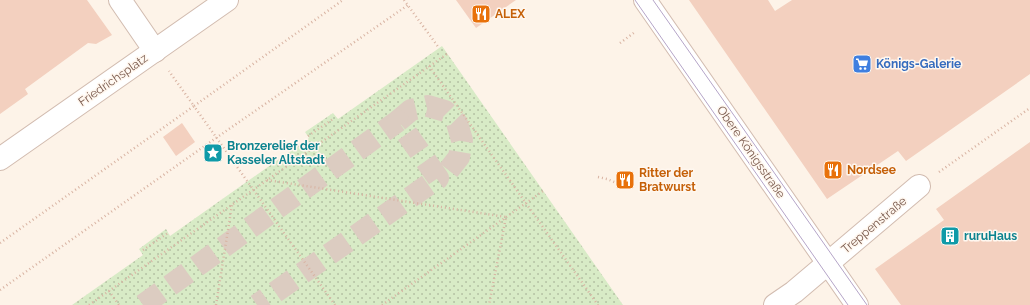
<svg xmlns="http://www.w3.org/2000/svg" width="1030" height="305" font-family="Raleway,sans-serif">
<defs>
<pattern id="grass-dots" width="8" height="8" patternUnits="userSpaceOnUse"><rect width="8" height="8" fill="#d8ebc6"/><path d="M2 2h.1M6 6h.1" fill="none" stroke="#b4c1a3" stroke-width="1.8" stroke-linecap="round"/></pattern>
</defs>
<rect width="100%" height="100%" fill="#fdf3e8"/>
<path fill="url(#grass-dots)" d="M442 46 623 305H72L143 255 139 249 166 229 170 236 309 138 305 132 333 113 338 119Z"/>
<g fill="#f3d0bf">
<path d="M0 0H87L112 35 96 44 88 43 25 89 28 94 0 114Z"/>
<path d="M456 0H516L476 28Z"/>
<path d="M689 0H768L775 11 792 0H1030V74L906 161 898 151 827 199Z"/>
<path d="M182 123 195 142 176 156 163 137Z"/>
<path d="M1030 142V305H901L875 269 944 220 936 209Z"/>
</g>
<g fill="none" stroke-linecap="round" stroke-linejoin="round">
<g stroke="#dcccc1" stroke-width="22" stroke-dasharray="22 11" stroke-linecap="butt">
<path d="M398 121 411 110 428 106 445 111 457 123 462 140 459 157 448 171 437 179"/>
<path d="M143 305 398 121 438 178 257 305"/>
</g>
<g stroke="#d2bcb0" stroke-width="24">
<g id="minor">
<path d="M120 0 155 51"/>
<path d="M645 0 857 305"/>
<path d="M0 159 227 0"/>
<path d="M775 305 794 292 919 186"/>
</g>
</g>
<g stroke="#d8b3a2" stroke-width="2.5" stroke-dasharray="1 3" stroke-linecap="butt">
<path d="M404 0 439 48"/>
<path d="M620 43 635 32"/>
<path d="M429 66 598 305"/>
<path d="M308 136 333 119"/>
<path d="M939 172 1030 108"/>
<path d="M598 177 607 179 619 184"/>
<path d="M267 180 506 217 489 305"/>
<path d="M0 243 194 106 169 71"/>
<path d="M143 250 168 233"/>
<path d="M0 290 216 138 408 5"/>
<path d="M109 291 119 305"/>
<path d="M89 305 447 54"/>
<path d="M216 305 232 205"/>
<path d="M335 305 194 106 343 0"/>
<path d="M382 305 543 191"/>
</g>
<use href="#minor" stroke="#fff" stroke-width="22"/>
<g stroke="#b5a5c8" stroke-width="1">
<path d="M635 0 848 305"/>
<path d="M653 0 867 305"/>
</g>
</g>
<defs>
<g id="restaurant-square" transform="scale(1)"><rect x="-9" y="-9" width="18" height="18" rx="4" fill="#e8710a" stroke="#fff7ef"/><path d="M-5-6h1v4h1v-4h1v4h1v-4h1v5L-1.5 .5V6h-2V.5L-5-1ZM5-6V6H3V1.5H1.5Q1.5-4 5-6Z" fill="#fff"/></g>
<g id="supermarket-square" transform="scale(1)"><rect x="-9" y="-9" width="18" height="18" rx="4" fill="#3f7fe0" stroke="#fff7ef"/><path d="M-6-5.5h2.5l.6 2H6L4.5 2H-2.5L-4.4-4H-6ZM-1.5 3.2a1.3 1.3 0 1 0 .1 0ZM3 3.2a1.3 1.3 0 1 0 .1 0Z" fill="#fff"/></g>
<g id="sight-square" transform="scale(1)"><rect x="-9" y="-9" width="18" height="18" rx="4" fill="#0f9aa8" stroke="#fff7ef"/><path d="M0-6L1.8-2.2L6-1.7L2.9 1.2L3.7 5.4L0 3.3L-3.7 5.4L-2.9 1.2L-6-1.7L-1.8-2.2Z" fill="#fff"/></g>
<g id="building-square" transform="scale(1)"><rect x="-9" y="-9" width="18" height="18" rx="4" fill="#0f9aa8" stroke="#fff7ef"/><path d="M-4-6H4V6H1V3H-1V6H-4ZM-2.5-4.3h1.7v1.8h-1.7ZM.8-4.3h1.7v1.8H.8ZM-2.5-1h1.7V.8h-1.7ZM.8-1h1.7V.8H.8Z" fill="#fff"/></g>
</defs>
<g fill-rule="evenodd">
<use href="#restaurant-square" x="481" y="14"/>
<use href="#supermarket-square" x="862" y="64"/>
<use href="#sight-square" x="213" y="153"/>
<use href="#restaurant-square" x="833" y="170"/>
<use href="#restaurant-square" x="625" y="180"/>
<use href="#building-square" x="950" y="236"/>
</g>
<g text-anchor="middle" stroke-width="3" stroke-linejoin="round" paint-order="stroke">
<g font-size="12" font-weight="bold" fill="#c56008" stroke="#fff7ef" text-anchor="start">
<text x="495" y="18">ALEX</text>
<text x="847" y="174">Nordsee</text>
<text x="639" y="177">Ritter der<tspan x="639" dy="14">Bratwurst</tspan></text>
</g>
<g font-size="12" font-weight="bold" fill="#366cbe" stroke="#fff7ef" text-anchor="start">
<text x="876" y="68">Königs-Galerie</text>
</g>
<g font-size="12" fill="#78584b" stroke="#fff7ef">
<text transform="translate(113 80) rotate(-35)" y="4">Friedrichsplatz</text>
<text transform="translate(751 152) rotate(55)" y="4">Obere Königsstraße</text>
<text transform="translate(874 225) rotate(-40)" y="4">Treppenstraße</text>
</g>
<g font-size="12" font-weight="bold" fill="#0d838f" stroke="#fff7ef" text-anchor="start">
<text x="227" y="150">Bronzerelief der<tspan x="227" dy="14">Kasseler Altstadt</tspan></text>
<text x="964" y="240">ruruHaus</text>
</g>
</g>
</svg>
